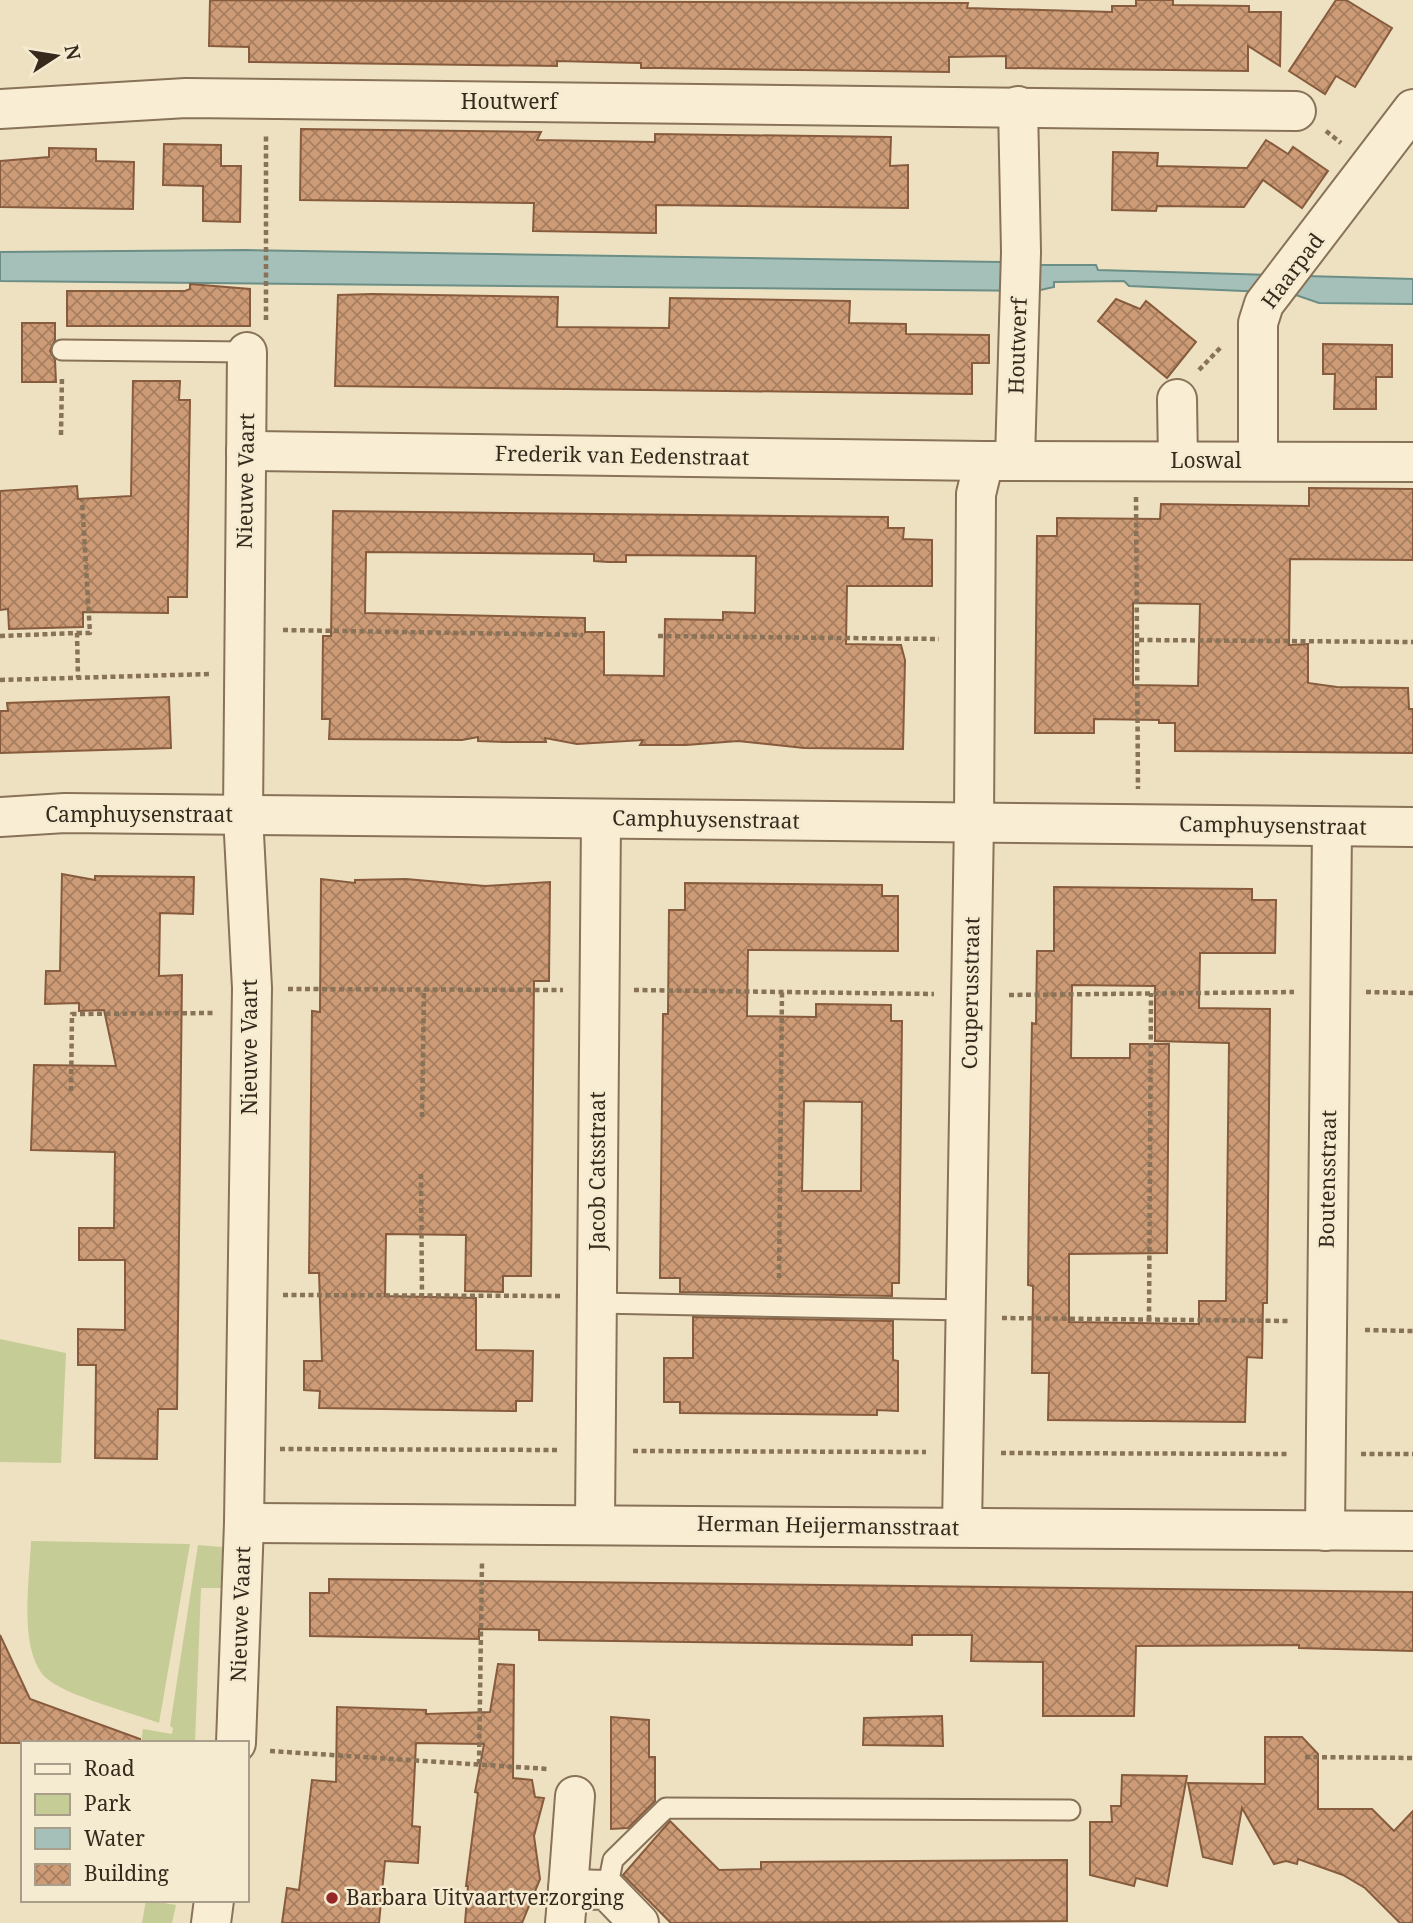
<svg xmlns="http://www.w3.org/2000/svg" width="1413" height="1923" font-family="'Noto Serif',serif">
<defs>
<pattern id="building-cross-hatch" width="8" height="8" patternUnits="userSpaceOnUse" patternTransform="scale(1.75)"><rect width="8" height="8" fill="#cd9b76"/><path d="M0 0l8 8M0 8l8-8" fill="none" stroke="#a77f60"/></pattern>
</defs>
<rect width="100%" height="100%" fill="#eee1c1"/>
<g fill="#c5cc95">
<path d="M0 1339 66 1353 61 1463 0 1462Z"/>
<path d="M31 1541 190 1544 159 1723C133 1713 63 1695 45 1677 18 1648 30 1578 31 1541Z"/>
<path d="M198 1545 222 1547V1588H201L195 1743H141L143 1729 172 1734 173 1728 170 1726Z"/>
<path d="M146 1900 176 1905 172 1923H142Z"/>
</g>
<path fill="#a4c0b8" stroke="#6b8e86" stroke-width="2" d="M245 250 1000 262 1035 271 1036 265H1096L1098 270 1413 279V304L1319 303 1290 293 1129 286 1124 281 1054 282V287L1036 291 0 281V252Z"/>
<g fill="url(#building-cross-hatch)" stroke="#875c3e" stroke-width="2" fill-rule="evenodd">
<path d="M210 0 968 3 967 8 1112 12V6H1136V0H1173V5L1249 6V12H1281L1280 66 1248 46V71L1006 68V56L949 57V72L660 68H641V63L597 62 557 61V66L249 62V47L209 46Z"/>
<path d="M1336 0H1346L1392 28 1355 87 1336 76 1325 94 1289 71Z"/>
<path d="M301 129 541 132 537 140 655 142V134L891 137 890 166 908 165V208L656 205V233L533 231 534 203 300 200Z"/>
<path d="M1266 140 1288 154 1293 147 1328 171 1302 208 1263 180 1244 207 1157 206 1156 211 1112 210 1113 152 1158 153 1157 166 1247 168Z"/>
<path d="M164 144 221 145V166H241L240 222 203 221V186L163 185Z"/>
<path d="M49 148 96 149V161L134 162 133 209 0 207V161L49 157Z"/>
<path d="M190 284 250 289V326H67V291H185L190 289Z"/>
<path d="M372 294 558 297 557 327 669 328 670 298 850 301 849 323 906 324V334L989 335V363H972V394L335 386 338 295Z"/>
<path d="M1116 299 1140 309 1146 301 1196 342 1167 378 1098 321Z"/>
<path d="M22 323H55V340L50 351 55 360 56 382H22Z"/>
<path d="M1323 344 1392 345V377H1376V409H1334L1335 374H1323Z"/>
<path d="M133 381H180L179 400H190L187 597H168V613L83 612V627L9 629 8 609 0 610V491L77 486 78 499 131 496Z"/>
<path d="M1309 488 1413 489V560L1290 559 1289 645 1308 644V683L1337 687 1408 688 1409 709H1413V753L1175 751V723H1159V720L1094 719V733H1035L1037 536H1057V518L1160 519 1161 504 1309 506ZM1133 603 1200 604 1198 686 1133 685Z"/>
<path d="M333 511 888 517V528H904L903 539 932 540V586H847L846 644 901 645 905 660 903 749 804 748 738 741 686 745H640L643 740 577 744 545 738 546 742H505L478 741V737L462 740 329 739 330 719H322L323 636H331ZM366 552 594 554V561L608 562H626V555L756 556 755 613 723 612V620L665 619 664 676 604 675V632H585V618L365 613Z"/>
<path d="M169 697 171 748 0 753V711H8L7 703Z"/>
<path d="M62 874 95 880V876L194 877 193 914 160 913 159 976 182 975 177 1409H158L157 1459 95 1458 96 1365H78V1329L125 1330V1260H79V1228H114L115 1152 31 1150 34 1065 116 1066 104 1010 79 1011V1003L45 1004 46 971H60Z"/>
<path d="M321 879 355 883V880L406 879 485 886 550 882 549 981H534L531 1276H503V1292L465 1291 466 1235 386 1234 385 1296 476 1298V1350L533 1351 532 1401H516V1411L319 1408 320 1391 304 1390V1361H322L319 1273H309L312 1011 320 1012Z"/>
<path d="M685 883 882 885V896H898V951L748 950 747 1016 816 1017V1004L891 1005V1021H902L899 1283H892V1296L680 1292V1278H660L663 1014H668L669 910H685ZM804 1101 862 1102 861 1191H802Z"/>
<path d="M1054 887 1252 889V900H1276L1275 953H1200L1199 1008 1270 1009 1267 1303H1263L1262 1358 1247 1357 1245 1422 1048 1420 1049 1373H1032L1033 1286 1028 1285 1029 1189 1032 1023 1036 1024 1037 951H1054ZM1072 985 1155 986V1041L1229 1043 1226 1301H1199V1324L1069 1322V1254L1167 1253 1168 1147 1169 1044H1130V1058H1071Z"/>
<path d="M693 1317 893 1321V1360L898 1361V1411L877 1410V1415L680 1413V1402H664V1358H693Z"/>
<path d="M329 1579 1413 1592V1651L1299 1648V1645L1136 1646 1134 1716H1043V1662L971 1661 972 1635H912V1645L539 1640V1630L479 1629V1639L310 1636V1593H329Z"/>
<path d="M0 1635 30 1699 140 1739V1743H0Z"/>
<path d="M498 1664 514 1665 513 1778 532 1780 535 1797 544 1798 534 1836 540 1879 522 1923H465L468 1886H466L478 1793 475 1792 484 1744 416 1743 412 1826 420 1827 418 1863 385 1861 379 1923H282L287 1888 299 1890 312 1780 336 1782 337 1707 426 1710V1714L490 1712Z"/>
<path d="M942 1716 943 1746 863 1745 864 1718Z"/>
<path d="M611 1717 649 1720V1757H655V1801L628 1828 611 1829Z"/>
<path d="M1265 1737H1302L1318 1754V1809H1372L1394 1831 1413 1811V1923H1400L1365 1888 1343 1875 1298 1859 1297 1864 1286 1861 1274 1864 1242 1808 1232 1864 1203 1857 1188 1783 1265 1784Z"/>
<path d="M1122 1775 1187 1776 1167 1886 1136 1878 1134 1886 1090 1875V1822H1112L1111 1806H1121Z"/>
<path d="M670 1821 719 1870 761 1869V1862L1067 1860V1921L671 1923 623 1875Z"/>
</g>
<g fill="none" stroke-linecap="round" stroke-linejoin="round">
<g stroke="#887258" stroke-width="23">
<g id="lane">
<path d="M62 350 247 352"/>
<path d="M597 1303 966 1310"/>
<path d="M607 1890 613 1860 666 1808 1070 1810"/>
</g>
</g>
<g stroke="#887258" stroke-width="42">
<g id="street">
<path d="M0 109 186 98 1296 111"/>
<path d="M1177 399 1178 461"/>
<path d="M246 451 984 461 1413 462"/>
<path d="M1015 459 1021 252 1018 106"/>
<path d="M1258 460V323L1264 304 1413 109"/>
<path d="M0 817 65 813 1413 827"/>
<path d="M244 1523 1413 1531"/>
<path d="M595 1523 601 819"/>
<path d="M962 1527 974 822 976 494 984 461"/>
<path d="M1325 1531 1332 827"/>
<path d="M236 1743 244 1523 252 988 243 815 247 352"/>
<path d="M568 1889 575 1796"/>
<path d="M211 1923 214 1900"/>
<path d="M565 1923 568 1889 607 1890 639 1923"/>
</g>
</g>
<g stroke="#887258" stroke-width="4.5" stroke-dasharray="5 3.5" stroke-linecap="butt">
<path d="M1326 131 1341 143"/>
<path d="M266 320V136"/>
<path d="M1199 370 1222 346"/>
<path d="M61 435 62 376"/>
<path d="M1136 497 1138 789"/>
<path d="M283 630 583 635"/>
<path d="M77 633H90L82 500"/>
<path d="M0 636 77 633 78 678"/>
<path d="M658 636 939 639"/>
<path d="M1139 640 1413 642"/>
<path d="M0 680 209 674"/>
<path d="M288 989 563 990"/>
<path d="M634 990 934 994"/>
<path d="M1366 992 1413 993"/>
<path d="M1009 995 1294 992"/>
<path d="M71 1091 72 1014 214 1013"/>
<path d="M422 1117 424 990"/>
<path d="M421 1174 422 1295"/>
<path d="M779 1278 782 992"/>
<path d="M283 1295 561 1296"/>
<path d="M1002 1318 1291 1321"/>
<path d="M1149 1320 1151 993"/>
<path d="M1365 1330 1413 1331"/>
<path d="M280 1449 558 1450"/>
<path d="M633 1451 926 1452"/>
<path d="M1001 1453 1290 1454"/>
<path d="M1361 1454H1413"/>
<path d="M270 1751 548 1769"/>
<path d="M1305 1757 1413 1758"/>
<path d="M479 1764 482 1562"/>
</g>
<use href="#lane" stroke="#f9eed4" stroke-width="19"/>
<use href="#street" stroke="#f9eed4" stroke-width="38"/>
</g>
<circle fill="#972828" stroke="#f5ebd1" stroke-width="2.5" cx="332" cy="1898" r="7"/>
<g text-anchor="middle" stroke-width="5" stroke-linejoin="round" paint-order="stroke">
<g font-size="21" fill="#372a1d" stroke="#f5ebd1">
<text x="509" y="109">Houtwerf</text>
<text transform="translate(1293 271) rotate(-53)" y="7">Haarpad</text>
<text transform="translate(1018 346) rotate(-88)" y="7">Houtwerf</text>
<text transform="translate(622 456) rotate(1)" y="7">Frederik van Eedenstraat</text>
<text x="1206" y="468">Loswal</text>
<text transform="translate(246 481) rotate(-89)" y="7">Nieuwe Vaart</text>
<text x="139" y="822">Camphuysenstraat</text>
<text transform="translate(706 820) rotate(1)" y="7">Camphuysenstraat</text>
<text transform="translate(1273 826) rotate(1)" y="7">Camphuysenstraat</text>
<text transform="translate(971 993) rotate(-89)" y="7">Couperusstraat</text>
<text transform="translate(250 1047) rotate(-90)" y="7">Nieuwe Vaart</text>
<text transform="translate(598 1171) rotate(-90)" y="7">Jacob Catsstraat</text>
<text transform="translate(1328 1179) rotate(-89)" y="7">Boutensstraat</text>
<text transform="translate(828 1526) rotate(1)" y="7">Herman Heijermansstraat</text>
<text transform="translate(241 1614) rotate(-88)" y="7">Nieuwe Vaart</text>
</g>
<g font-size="21" fill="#372a1d" stroke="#f5ebd1" text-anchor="start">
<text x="346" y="1905">Barbara Uitvaartverzorging</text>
</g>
</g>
<rect x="21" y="1741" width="228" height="161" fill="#f5ebd1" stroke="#a99e89" stroke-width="2"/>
<rect x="35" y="1764" width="35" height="10" fill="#f9eed4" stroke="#a99e89" stroke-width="2"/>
<text x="84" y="1776" font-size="21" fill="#372a1d">Road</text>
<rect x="35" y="1794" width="35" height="21" fill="#c5cc95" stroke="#a99e89" stroke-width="2"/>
<text x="84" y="1811" font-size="21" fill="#372a1d">Park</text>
<rect x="35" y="1828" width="35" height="21" fill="#a4c0b8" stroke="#a99e89" stroke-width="2"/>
<text x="84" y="1846" font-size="21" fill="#372a1d">Water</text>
<rect x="35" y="1864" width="35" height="21" fill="url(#building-cross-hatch)" stroke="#a99e89" stroke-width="2"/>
<text x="84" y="1881" font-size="21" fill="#372a1d">Building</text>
<g transform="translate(56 56) rotate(78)" stroke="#f5ebd1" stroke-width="5" paint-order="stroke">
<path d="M0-5L12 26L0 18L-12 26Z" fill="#372a1d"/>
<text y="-10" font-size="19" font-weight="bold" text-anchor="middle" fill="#372a1d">N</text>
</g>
</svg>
